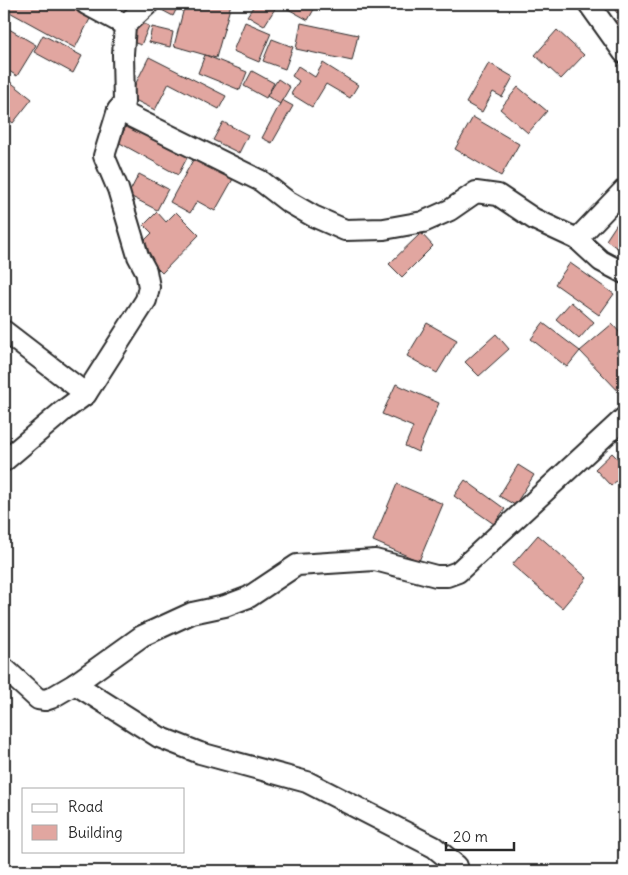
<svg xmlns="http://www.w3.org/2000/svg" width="628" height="875" font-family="Delius,sans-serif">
<rect width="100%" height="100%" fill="#fff"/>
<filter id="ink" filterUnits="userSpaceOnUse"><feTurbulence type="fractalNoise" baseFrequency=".02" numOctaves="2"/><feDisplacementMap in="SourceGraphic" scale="10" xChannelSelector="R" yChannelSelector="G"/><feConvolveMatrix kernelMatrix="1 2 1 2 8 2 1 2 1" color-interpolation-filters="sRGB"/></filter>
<g filter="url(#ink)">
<g fill="#e1a6a0" stroke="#2b2b2b">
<path d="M4 4H71L92 15 75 48 4 9Z"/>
<path d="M158 4H179L173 16 156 7Z"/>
<path d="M185 4H231L216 58 174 46Z"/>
<path d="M255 4H278L264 26 247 16Z"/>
<path d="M279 4H317L308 20Z"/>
<path d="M611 4H624V8L617 13Z"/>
<path d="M624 14V40L611 25Z"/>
<path d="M135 20 149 26 141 45 127 40Z"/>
<path d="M245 22 271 33 259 62 233 51Z"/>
<path d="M301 23 358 35 352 61 296 49Z"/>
<path d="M4 26 36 45 17 76 4 68Z"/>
<path d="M152 27 173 32 170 47 149 42Z"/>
<path d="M557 30 584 55 561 79 535 55Z"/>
<path d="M43 35 82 56 73 73 34 52Z"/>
<path d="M272 39 293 47 285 69 263 61Z"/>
<path d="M205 55 247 72 240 90 198 73Z"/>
<path d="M149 57 226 96 219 109 169 83 155 110 129 97Z"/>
<path d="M323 63 358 85 350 98 326 84 312 107 291 94 299 81 292 76 298 66 315 77Z"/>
<path d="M489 63 513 77 502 97 493 92 482 112 466 103Z"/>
<path d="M252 71 274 83 266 98 244 86Z"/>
<path d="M4 77 32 99 13 123 4 116Z"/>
<path d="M278 79 290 87 280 104 267 96Z"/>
<path d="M518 87 547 111 528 133 500 109Z"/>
<path d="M282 100 293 106 272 143 262 138Z"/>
<path d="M473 117 519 144 501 176 455 149Z"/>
<path d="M223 122 248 135 239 153 213 140Z"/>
<path d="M128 123 188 156 178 175 118 142Z"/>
<path d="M194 158 233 179 215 211 197 201 190 213 170 202Z"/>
<path d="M139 174 168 189 157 210 128 195Z"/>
<path d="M157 212 166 222 176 212 199 235 162 273 137 248 152 233 144 225Z"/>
<path d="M624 213V253L606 240Z"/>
<path d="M421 233 433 246 402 277 389 264Z"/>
<path d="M570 263 614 294 599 315 555 284Z"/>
<path d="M571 302 594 322 579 339 556 319Z"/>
<path d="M427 323 457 340 437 373 407 356Z"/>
<path d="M543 323 580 351 567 367 531 339Z"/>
<path d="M612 324 624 337V344L616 352 624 361V397L580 351Z"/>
<path d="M496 334 509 349 479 376 465 362Z"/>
<path d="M396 384 439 403 418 452 405 446 413 427 382 414Z"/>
<path d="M612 453 624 465V474L611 486 595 469Z"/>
<path d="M518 465 534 475 515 505 499 496Z"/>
<path d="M465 480 505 509 494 524 454 496Z"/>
<path d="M397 484 443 504 419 561 373 541Z"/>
<path d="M538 535 587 578 562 608 512 565Z"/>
</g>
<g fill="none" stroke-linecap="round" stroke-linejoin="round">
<g stroke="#2b2b2b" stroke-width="24">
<g id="street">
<path d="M86 4 125 25"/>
<path d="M589 4 624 53"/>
<path d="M118 110 261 181 287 201 313 216 345 230 384 229 423 222 450 210 476 192 498 195 534 219 577 239 601 261 624 273"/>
<path d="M577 239 624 190"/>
<path d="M4 331 86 394"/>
<path d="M4 461 63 411 86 394 146 300 149 287 146 271 138 256 118 189 104 156 118 110 124 103 123 54 125 25 148 4"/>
<path d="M4 668 38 699 45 700 51 698 75 684 142 636 192 613 225 606 249 597 297 565 375 560 436 576H447L458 572 624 418"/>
<path d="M75 684 159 737 200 753 307 782 434 847 457 866 458 871"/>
</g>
</g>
<use href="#street" stroke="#fff" stroke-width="20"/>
</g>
</g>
<rect width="628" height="875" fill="none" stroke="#fff" stroke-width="20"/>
<rect x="10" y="10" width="608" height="855" fill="none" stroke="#2b2b2b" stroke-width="2" filter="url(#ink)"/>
<rect x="22" y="788" width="162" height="65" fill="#ffffff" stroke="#aaaaaa"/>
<rect x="32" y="804" width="25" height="8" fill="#ffffff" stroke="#aaaaaa"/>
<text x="68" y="812" font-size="15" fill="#2b2b2b">Road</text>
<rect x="32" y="825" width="25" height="15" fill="#e1a6a0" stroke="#aaaaaa"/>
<text x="68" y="838" font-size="15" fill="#2b2b2b">Building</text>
<path d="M446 842v8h68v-8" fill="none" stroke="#2b2b2b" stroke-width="2.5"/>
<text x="453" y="842" font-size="15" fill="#2b2b2b" stroke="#ffffff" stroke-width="4" paint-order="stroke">20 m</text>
</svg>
